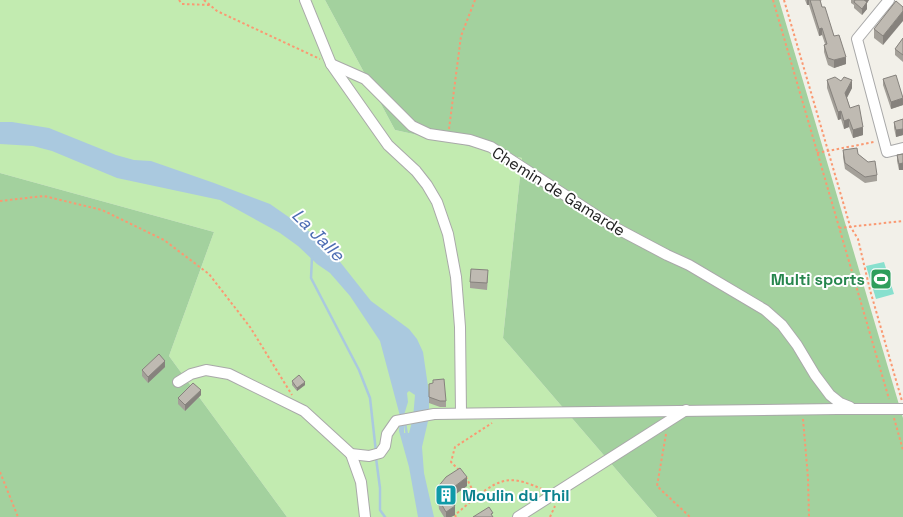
<svg xmlns="http://www.w3.org/2000/svg" width="903" height="517" font-family="'Space Grotesk',sans-serif">
<rect width="100%" height="100%" fill="#f2f0e9"/>
<path fill="#c2ebb0" d="M0 0H325L395 130 522 158 503 338 657 517H287L169 356 214 232 0 173Z"/>
<g fill="#a3d19e">
<path d="M325 0H779L903 418V517H657L503 338 522 158 395 130Z"/>
<path d="M0 173 214 232 169 356 287 517H0Z"/>
</g>
<path fill="#88e0ce" d="M884 262 894 294 876 299 866 266Z"/>
<path fill="#aac9df" fill-rule="evenodd" d="M0 122H12L49 128 116 155 134 160 151 161 214 183 270 204 316 236 333 253 371 301 409 329 417 339 423 352 429 393V417L422 447 424 473 434 517H418L409 467 399 431 400 416 380 341 350 296 330 273 317 264 298 246 280 233 220 200 117 178 52 151 33 146 0 144ZM409 391 415 395 413 418 409 433H404V415L408 402 407 393Z"/>
<g fill="none" stroke-linecap="round" stroke-linejoin="round">
<g stroke="#aac9df" stroke-width="2.5">
<path d="M312 257 311 278 359 370 370 398 376 452"/>
<path d="M405 423 407 435"/>
<path d="M376 458 380 488V510L385 517"/>
</g>
<g stroke="#a9a9a9" stroke-width="12">
<g id="minor">
<path d="M305 0 331 64 388 145 416 171 427 185 437 202 448 234 456 277 460 327 461 413"/>
<path d="M889 0 857 39 887 152 903 148"/>
<path d="M331 64 365 79 412 126 429 134 470 140 491 147 614 227 667 255 689 265 765 310 782 325 797 345 815 375 830 395 840 403 850 407"/>
<path d="M178 382 191 374 206 370 229 374 304 411 351 454 369 456 380 453 385 446 387 434 396 421 434 414 837 409H903"/>
<path d="M351 454 361 482 365 517"/>
<path d="M518 517 686 410"/>
</g>
</g>
<g stroke="#fa9972" stroke-width="2" stroke-dasharray="2.5 2.5" stroke-linecap="butt">
<path d="M179 0 182 4 210 5"/>
<path d="M204 0 217 11 320 59"/>
<path d="M773 0 889 399"/>
<path d="M784 0 850 226 858 239 870 290 902 401"/>
<path d="M449 129 461 36 475 0"/>
<path d="M817 153 874 142"/>
<path d="M0 201 44 196 102 210 164 240 209 274 250 327 292 395"/>
<path d="M839 228 903 221"/>
<path d="M894 418 903 450"/>
<path d="M803 419 808 478 809 517"/>
<path d="M666 434 657 486 690 517"/>
<path d="M459 470 451 462 455 447 492 423"/>
<path d="M0 472 18 517"/>
<path d="M476 497C503 476 513 476 544 490"/>
<path d="M456 517 455 515 476 497 466 477"/>
<path d="M550 517 555 506"/>
</g>
<use href="#minor" stroke="#fff" stroke-width="10"/>
</g>
<g fill="#a4a099">
<path d="M805 0H822L820 1 822 7 846 64 834 68 828 65 824 52V45L825 44 822 35 819 36 809 5H807Z"/>
<path d="M851 0H869L867 3V9L862 15 854 8V5L851 3Z"/>
<path d="M896 1 883 45 874 38V29Z"/>
<path d="M903 38V62L895 55V49Z"/>
<path d="M883 79 903 105 891 109 883 85Z"/>
<path d="M827 80 852 88 847 98 850 108 863 135 853 138 849 127 844 129 841 119 838 120 827 88Z"/>
<path d="M903 119V135L896 137 894 128V122Z"/>
<path d="M843 150 858 154 868 162 877 175V181L865 183 845 169 843 157Z"/>
<path d="M903 154V170H899L897 161V155Z"/>
<path d="M488 276 487 290 470 288V282Z"/>
<path d="M165 367 148 383 142 376V370Z"/>
<path d="M292 381 305 385 297 391 292 385Z"/>
<path d="M429 384 446 401V407H440L429 403Z"/>
<path d="M201 395 185 411 178 404V398Z"/>
<path d="M467 486 450 498 455 515 451 517H444L439 509 437 488Z"/>
</g>
<g fill="#86827d">
<rect x="807" y="0" width="2" height="5"/>
<path d="M864 0H869L867 3V9L862 15V9Z"/>
<path d="M903 11V21L883 45V36Z"/>
<path d="M822 28V35L819 36V29Z"/>
<path d="M846 57V64L834 68V60Z"/>
<path d="M852 80V88L845 101V93Z"/>
<path d="M903 98V105L891 109V102Z"/>
<path d="M841 111V119L838 120V112Z"/>
<path d="M849 119V127L844 129V121Z"/>
<path d="M863 127V135L853 138V130Z"/>
<path d="M903 129V135L896 137V130Z"/>
<path d="M903 163V170H899V164Z"/>
<path d="M165 361V367L148 383V377Z"/>
<path d="M305 382V385L297 391V388Z"/>
<path d="M201 390V395L185 411V405Z"/>
<path d="M467 477V486L446 501V493Z"/>
<path d="M455 506V515L451 517H446V512Z"/>
</g>
<g fill="#bfbab2" stroke="#86827d">
<path d="M810 0H820L822 7H825L834 36 839 35 846 57 834 60 828 58 824 45 827 44 822 28 819 29Z"/>
<path d="M855 0H864L867 2 862 9 854 2Z"/>
<path d="M896 1 903 7V11L883 36 874 29Z"/>
<path d="M903 38V55L895 49Z"/>
<path d="M896 75 903 98 891 102 883 79Z"/>
<path d="M835 77 841 81 844 77 852 80 845 93 850 108 859 105 863 127 853 130 849 119 844 121 841 111 838 112 827 80Z"/>
<path d="M903 119V129L896 130 894 122Z"/>
<path d="M857 148 858 154 868 162 875 161 877 175 865 177 845 163 843 150Z"/>
<path d="M903 154V163L899 164 897 155Z"/>
<path d="M471 269 488 270 487 283 470 282Z"/>
<path d="M159 354 165 361 148 377 142 370Z"/>
<path d="M299 375 305 382 297 388 292 381Z"/>
<path d="M444 379 446 401H440L429 397V384L433 383V380Z"/>
<path d="M193 383 201 390 185 405 178 398Z"/>
<path d="M460 468 467 477 446 493 455 506 446 512 439 500 437 488 446 477Z"/>
<path d="M489 507 493 513 491 514 493 517H473Z"/>
</g>
<defs>
<g id="stadium-square" transform="scale(1.125)"><rect x="-9" y="-9" width="18" height="18" rx="4" fill="#2e9e5b" stroke="#fff"/><path d="M0-5a6.5 5 0 1 0 0 10a6.5 5 0 1 0 0-10ZM-3.5-1.8h7v3.6h-7Z" fill="#fff"/></g>
<g id="building-square" transform="scale(1.125)"><rect x="-9" y="-9" width="18" height="18" rx="4" fill="#0f9aa8" stroke="#fff"/><path d="M-4-6H4V6H1V3H-1V6H-4ZM-2.5-4.3h1.7v1.8h-1.7ZM.8-4.3h1.7v1.8H.8ZM-2.5-1h1.7V.8h-1.7ZM.8-1h1.7V.8H.8Z" fill="#fff"/></g>
</defs>
<g fill-rule="evenodd">
<use href="#stadium-square" x="881" y="279"/>
<use href="#building-square" x="446" y="495"/>
</g>
<g text-anchor="middle" stroke-width="4" stroke-linejoin="round" paint-order="stroke">
<g font-size="16" fill="#222" stroke="#fff">
<text transform="translate(559 191) rotate(32)" y="6">Chemin de Gamarde</text>
</g>
<g font-size="16" font-weight="bold" fill="#27864d" stroke="#fff" text-anchor="end">
<text x="865" y="285">Multi sports</text>
</g>
<g font-size="16" font-weight="bold" fill="#0d838f" stroke="#fff" text-anchor="start">
<text x="462" y="501">Moulin du Thil</text>
</g>
<g font-size="18" font-style="italic" fill="#4d6db3" stroke="#fff">
<text transform="translate(318 235) rotate(45)" y="6">La Jalle</text>
</g>
</g>
</svg>
